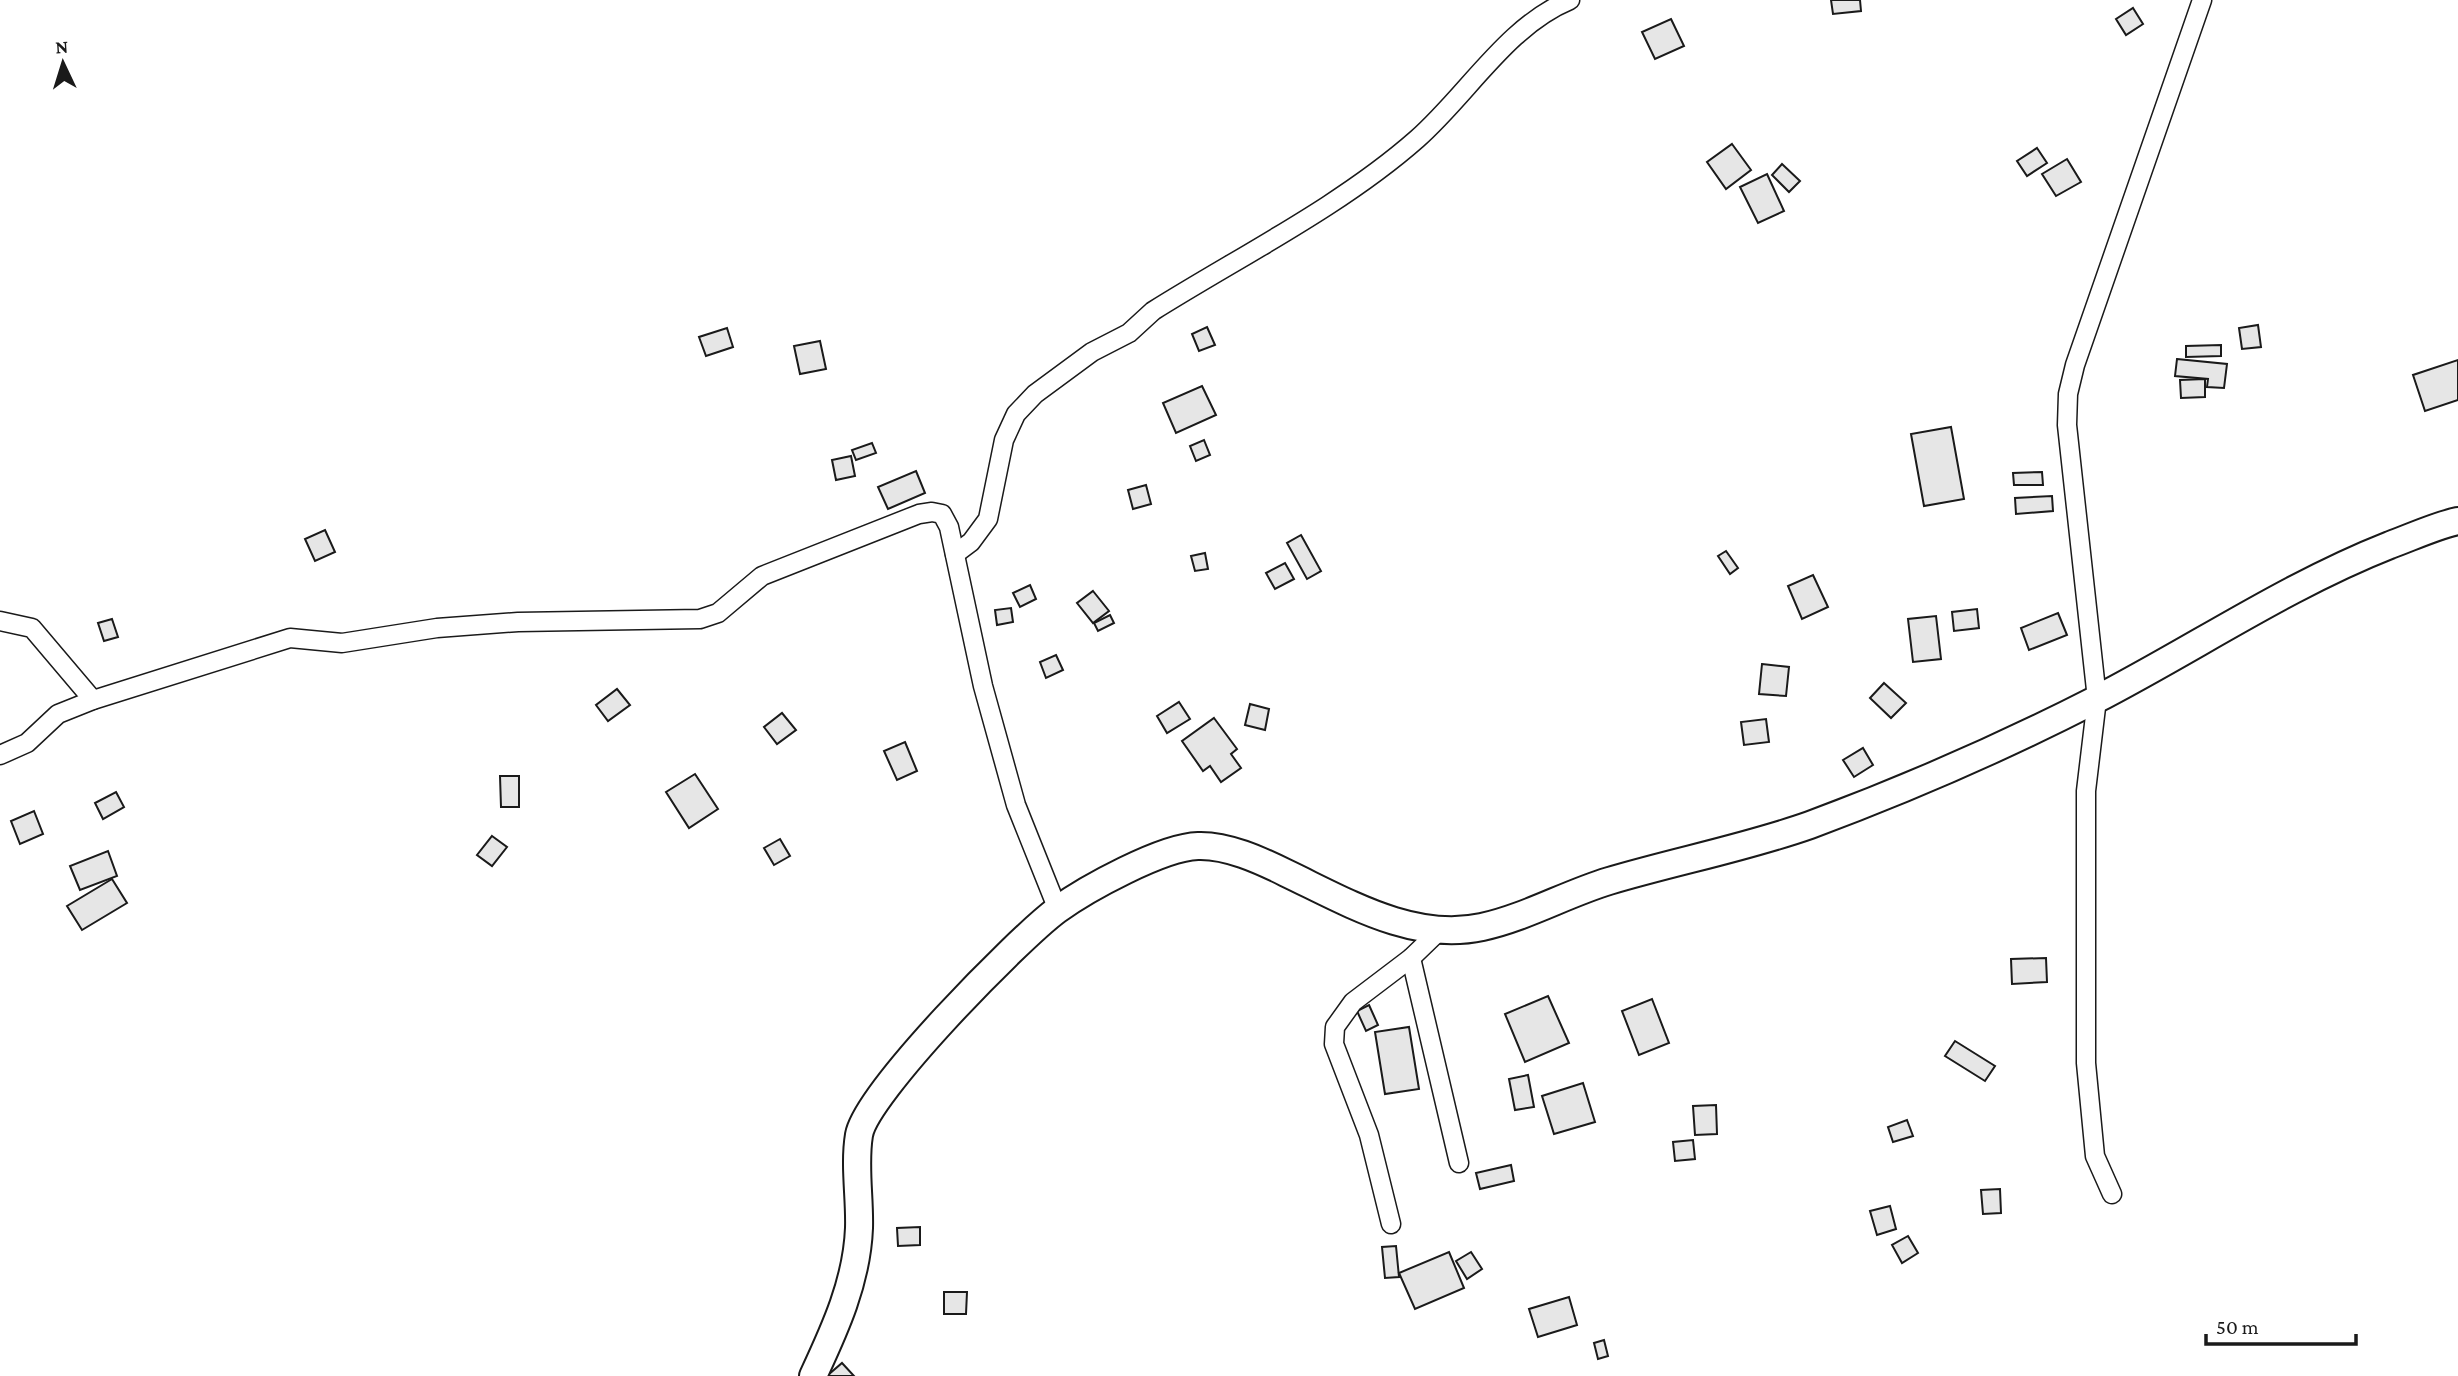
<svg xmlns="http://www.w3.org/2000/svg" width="2458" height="1376" font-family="'Crimson Pro',serif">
<rect width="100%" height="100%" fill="#fff"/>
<g fill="#e6e6e6" stroke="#1a1a1a" stroke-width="2">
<path d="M1831 0H1860L1861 11 1833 14Z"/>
<path d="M2133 8 2143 24 2126 35 2116 19Z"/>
<path d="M1671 19 1684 46 1655 59 1642 32Z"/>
<path d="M1732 144 1751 170 1726 189 1707 162Z"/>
<path d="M2037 148 2047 163 2027 176 2017 161Z"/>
<path d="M2067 159 2081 182 2056 196 2042 174Z"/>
<path d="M1782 164 1800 181 1789 192 1772 175Z"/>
<path d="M1767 174 1784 211 1758 223 1740 187Z"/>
<path d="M2258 325 2261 347 2242 349 2239 328Z"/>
<path d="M1207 327 1215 345 1199 351 1192 334Z"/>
<path d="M727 328 733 347 706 356 699 337Z"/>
<path d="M820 341 826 369 800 374 794 346Z"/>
<path d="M2221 345V356L2186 357V346Z"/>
<path d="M2177 359 2227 364 2224 388 2207 387 2208 379 2175 376Z"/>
<path d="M2458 360V400L2425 411 2413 375Z"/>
<path d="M2205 379V397L2181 398 2180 380Z"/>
<path d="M1202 386 1216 415 1176 433 1163 403Z"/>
<path d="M1951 427 1964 499 1924 506 1911 434Z"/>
<path d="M1204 440 1210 455 1196 461 1190 446Z"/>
<path d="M872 443 876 453 856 460 852 450Z"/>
<path d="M851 456 855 476 836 480 832 460Z"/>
<path d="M916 471 925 493 888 509 878 487Z"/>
<path d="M2042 472 2043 485H2014L2013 473Z"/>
<path d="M1146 485 1151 504 1133 509 1128 490Z"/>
<path d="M2052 496 2053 511 2016 514 2015 498Z"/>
<path d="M325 530 335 552 315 561 305 539Z"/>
<path d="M1301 535 1321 571 1307 579 1287 543Z"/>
<path d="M1726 551 1738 568 1730 574 1718 556Z"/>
<path d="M1205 553 1208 569 1195 571 1191 556Z"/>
<path d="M1285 563 1294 579 1275 589 1266 573Z"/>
<path d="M1813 575 1828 607 1802 619 1788 586Z"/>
<path d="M1030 585 1036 599 1020 607 1013 593Z"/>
<path d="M1093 591 1109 611 1093 623 1077 603Z"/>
<path d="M1011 608 1013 622 997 625 995 610Z"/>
<path d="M1977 609 1979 628 1954 631 1952 612Z"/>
<path d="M2058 613 2067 635 2029 650 2021 628Z"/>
<path d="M1110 615 1114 623 1098 631 1094 623Z"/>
<path d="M1936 616 1941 659 1913 662 1908 619Z"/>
<path d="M112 619 118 637 104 641 98 623Z"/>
<path d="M1056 655 1063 670 1046 678 1040 662Z"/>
<path d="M1762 664 1789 667 1786 696 1759 694Z"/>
<path d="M1884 683 1906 703 1891 718 1870 698Z"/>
<path d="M617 689 630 705 608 721 596 705Z"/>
<path d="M1179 702 1190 719 1167 733 1157 716Z"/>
<path d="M1250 704 1269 709 1265 730 1245 725Z"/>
<path d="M782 713 796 730 777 744 764 727Z"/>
<path d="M1214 718 1237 749 1231 754 1241 768 1221 782 1210 766 1203 771 1182 741Z"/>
<path d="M1766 719 1769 742 1744 745 1741 722Z"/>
<path d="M905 742 917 771 897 780 884 751Z"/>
<path d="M1863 748 1873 765 1854 777 1843 760Z"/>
<path d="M695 774 718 809 689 828 666 792Z"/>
<path d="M500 776H519V807H501Z"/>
<path d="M116 792 124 807 103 819 95 803Z"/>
<path d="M34 811 43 834 20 844 11 821Z"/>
<path d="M492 836 507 847 492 866 477 855Z"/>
<path d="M780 839 790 856 774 865 764 848Z"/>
<path d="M108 851 117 876 80 890 70 866Z"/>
<path d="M112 879 127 903 82 930 67 906Z"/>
<path d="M2046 958 2047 982 2012 984 2011 959Z"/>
<path d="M1548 996 1569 1043 1525 1062 1505 1014Z"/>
<path d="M1652 999 1669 1043 1639 1055 1622 1011Z"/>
<path d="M1369 1005 1378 1025 1366 1031 1357 1011Z"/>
<path d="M1409 1027 1419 1089 1385 1094 1375 1032Z"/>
<path d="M1955 1041 1995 1066 1985 1081 1945 1056Z"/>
<path d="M1528 1075 1534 1107 1515 1110 1509 1079Z"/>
<path d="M1583 1083 1595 1122 1554 1134 1542 1096Z"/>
<path d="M1716 1105 1717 1134 1695 1135 1693 1106Z"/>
<path d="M1907 1120 1913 1136 1893 1142 1888 1127Z"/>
<path d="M1693 1140 1695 1159 1675 1161 1673 1142Z"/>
<path d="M1511 1165 1514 1181 1480 1189 1476 1173Z"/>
<path d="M2000 1189 2001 1213 1983 1214 1981 1190Z"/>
<path d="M1890 1206 1896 1229 1877 1235 1870 1211Z"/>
<path d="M920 1227V1245L898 1246 897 1228Z"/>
<path d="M1908 1236 1918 1253 1902 1263 1892 1245Z"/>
<path d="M1396 1246 1399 1277 1385 1278 1382 1247Z"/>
<path d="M1449 1252 1464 1288 1415 1309 1399 1273Z"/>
<path d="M1471 1252 1482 1269 1467 1279 1456 1261Z"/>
<path d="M944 1292H967L966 1314H944Z"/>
<path d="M1569 1297 1577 1325 1538 1337 1529 1309Z"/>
<path d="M1604 1340 1608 1356 1598 1359 1594 1343Z"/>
<path d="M842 1363 854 1376H828V1375Z"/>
</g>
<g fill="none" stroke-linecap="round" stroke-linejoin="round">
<g stroke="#1a1a1a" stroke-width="21">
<g id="street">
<path d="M955 554 971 542 988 519 1004 440 1016 414 1035 394 1092 352 1129 333 1153 311C1239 257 1341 206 1417 139 1468 94 1507 26 1570 0"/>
<path d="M0 621 32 628 93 700"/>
<path d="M0 755 27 743 58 714 93 700 290 638 342 643 437 628 518 622 700 619 718 613 762 576 919 514 932 512 942 514 949 527 983 686 1016 805 1058 910"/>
<path d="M1411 958 1459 1163"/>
<path d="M2112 1194 2095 1156 2086 1063V791L2097 699 2067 425 2068 394 2075 365 2202 0"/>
<path d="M1391 1224 1369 1135 1334 1044 1335 1027 1353 1002 1411 958 1439 931"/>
</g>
</g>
<g stroke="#1a1a1a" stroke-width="30">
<path id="secondary" d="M813 1376C835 1329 857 1281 859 1228 860 1198 854 1165 859 1135 866 1093 1018 939 1057 910 1086 889 1162 847 1198 846 1227 845 1260 860 1286 873 1347 902 1413 942 1482 927 1527 917 1566 894 1609 881 1676 861 1745 848 1810 825 1907 789 2003 747 2095 700 2194 649 2286 586 2390 545 2412 537 2435 526 2458 521"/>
</g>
<use href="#street" stroke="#fff" stroke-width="18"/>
<use href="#secondary" stroke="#fff" stroke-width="26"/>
</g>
<g transform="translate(63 63) rotate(356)" stroke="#ffffff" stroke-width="5" paint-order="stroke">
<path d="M0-5L12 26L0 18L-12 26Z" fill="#1a1a1a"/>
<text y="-10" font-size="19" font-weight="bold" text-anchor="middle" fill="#1a1a1a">N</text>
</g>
<path d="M2206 1334v10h150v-10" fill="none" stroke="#1a1a1a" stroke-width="3.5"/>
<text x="2216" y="1334" font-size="21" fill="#1a1a1a" stroke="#ffffff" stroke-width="5" paint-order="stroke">50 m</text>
</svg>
